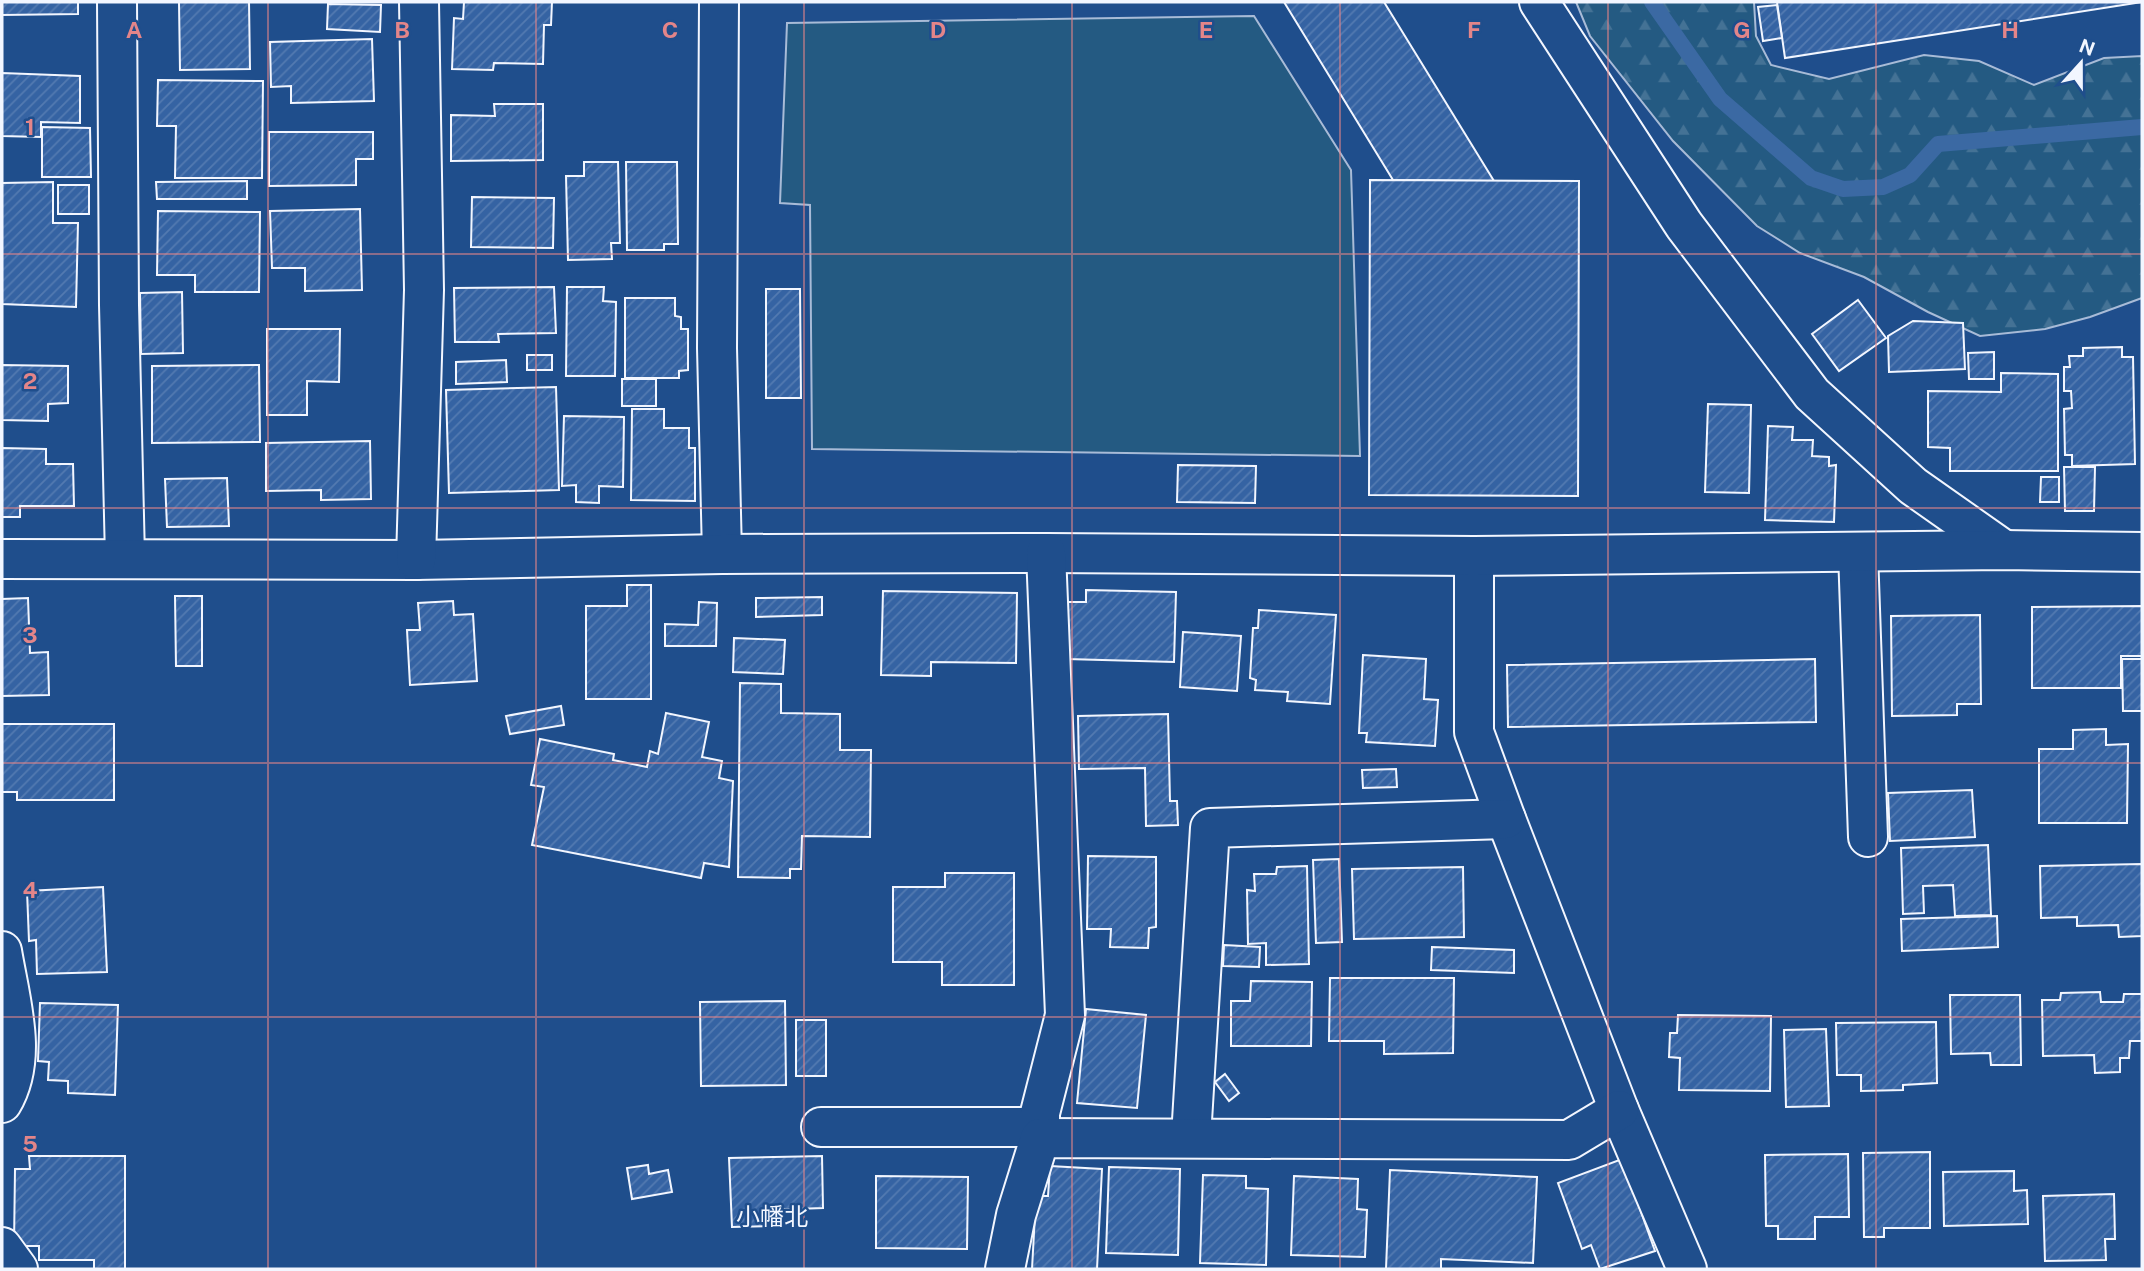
<svg xmlns="http://www.w3.org/2000/svg" width="2144" height="1271" font-family="'Public Sans','Noto Sans JP',sans-serif">
<defs>
<pattern id="forest-firs" width="22" height="20" patternUnits="userSpaceOnUse" patternTransform="scale(1.75)"><rect width="22" height="20" fill="#245a82"/><path d="M5 1l3.5 6h-7zM16 11l3.5 6h-7z" fill="#447295"/></pattern>
<pattern id="building-hatch" width="6" height="6" patternUnits="userSpaceOnUse" patternTransform="scale(1.75)"><rect width="6" height="6" fill="#3563a3"/><path d="M-1 1l2-2M0 6l6-6M5 7l2-2" fill="none" stroke="#537ab1"/></pattern>
</defs>
<rect width="100%" height="100%" fill="#1f4e8c"/>
<path fill="url(#forest-firs)" stroke="#a8bbd7" stroke-width="2" d="M1576 2H1754L1756 36 1771 65 1829 79 1924 55 1979 61 2034 85 2104 58 2142 56V298L2090 317 2045 329 1980 336 1928 312 1864 277 1800 253 1757 226 1673 141 1590 36Z"/>
<path fill="#245a82" stroke="#a8bbd7" stroke-width="2" d="M1254 16 1351 170 1360 456 812 449 810 205 780 203 787 23Z"/>
<g fill="none" stroke-linecap="round" stroke-linejoin="round">
<path stroke="#3b69a3" stroke-width="16" d="M1652 2 1720 99 1811 178 1843 189 1883 187 1910 175 1938 144 2142 127"/>
</g>
<g fill="url(#building-hatch)" stroke="#f2f6ff" stroke-width="2">
<path d="M2 2H78V14L2 15Z"/>
<path d="M179 2H249L250 69 180 70Z"/>
<path d="M464 2H552L551 25H544L543 64 494 63 493 70 452 69 454 18 463 19Z"/>
<path d="M1284 2H1384L1494 181 1393 180Z"/>
<path d="M1777 2H2142L1785 58Z"/>
<path d="M328 4 381 5 380 32 327 29Z"/>
<path d="M1777 5 1782 38 1763 41 1758 7Z"/>
<path d="M372 39 374 101 291 103V86L271 87 270 42Z"/>
<path d="M2 73 80 76V123L41 122V137L2 136Z"/>
<path d="M158 80 263 81 262 178H175L176 126H157Z"/>
<path d="M494 104H543V160L451 161V115L495 116Z"/>
<path d="M42 127 90 128 91 177H42Z"/>
<path d="M269 132H373V159H356V185L269 186Z"/>
<path d="M584 162H618L620 243H611L612 259 568 260 566 176H584Z"/>
<path d="M626 162H677L678 244H664V250H627Z"/>
<path d="M1370 180 1579 181 1578 496 1369 495Z"/>
<path d="M247 181V199H157L156 182Z"/>
<path d="M53 182V223H78L76 307 2 304V183Z"/>
<rect x="58" y="185" width="31" height="29"/>
<path d="M472 197 554 198 553 248 471 247Z"/>
<path d="M360 209 362 290 305 291V268H272L270 211Z"/>
<path d="M158 211 260 212 259 292H195V275H157Z"/>
<path d="M554 287 556 333 498 334 499 342H455L454 288Z"/>
<path d="M567 287H604L603 301 616 302 615 376H566Z"/>
<path d="M766 289H800L801 398H766Z"/>
<path d="M182 292 183 353 141 354 140 293Z"/>
<path d="M625 298H675V316L681 317V329H688V370L679 371V378H625Z"/>
<path d="M1858 300 1886 338 1839 371 1812 334Z"/>
<path d="M1913 321 1963 323 1965 369 1889 372 1888 336Z"/>
<path d="M267 329H340L339 382 307 381V415H267Z"/>
<path d="M2122 347V357H2133L2135 464 2072 466V455H2065L2064 409 2072 408 2071 391H2064V367H2070L2069 356H2083V348Z"/>
<path d="M1994 352V379H1969L1968 353Z"/>
<rect x="527" y="355" width="25" height="15"/>
<path d="M506 360 507 382 456 384V362Z"/>
<path d="M2 365 68 366V403L48 404V421L2 420Z"/>
<path d="M259 365 260 442 152 443V366Z"/>
<path d="M2001 373 2058 374V471H1950V448L1928 447V391L2001 392Z"/>
<rect x="622" y="379" width="34" height="27"/>
<path d="M556 387 559 490 449 493 446 390Z"/>
<path d="M1708 404 1751 405 1749 493 1705 492Z"/>
<path d="M632 409H664V428H689V448H695V501L631 500Z"/>
<path d="M564 416 624 417 623 487 599 486V503L576 502V485L562 486Z"/>
<path d="M1768 426 1793 427 1792 440H1813L1812 456 1829 457V466L1836 465 1834 522 1765 520Z"/>
<path d="M370 441 371 499 321 500V490L266 491V443Z"/>
<path d="M2 448 46 449V464H73L74 506H20V517H2Z"/>
<path d="M1178 465 1256 466 1255 503 1177 502Z"/>
<path d="M2064 467H2095L2094 511H2065Z"/>
<path d="M2041 477H2059V502H2040Z"/>
<path d="M227 478 229 526 167 527 165 479Z"/>
<path d="M627 585H651V699H586V606H627Z"/>
<path d="M1086 590 1176 592 1174 662 1067 659 1068 602H1086Z"/>
<path d="M883 591 1017 593 1016 663 931 662V676L881 675Z"/>
<path d="M175 596H202V666H176Z"/>
<path d="M822 597V615L756 617V598Z"/>
<path d="M28 598 30 653 48 652 49 695 2 696V599Z"/>
<path d="M453 601 454 615 473 614 477 681 410 685 407 630H420L418 603Z"/>
<path d="M699 602 717 603 716 646H665V624L698 625Z"/>
<path d="M2142 606V656H2121V688H2032V607Z"/>
<path d="M1259 610 1336 615 1330 704 1287 701 1288 692 1255 690 1256 680 1250 678 1253 628H1258Z"/>
<path d="M1980 615 1981 704H1957V715L1892 716 1891 616Z"/>
<path d="M1183 632 1241 636 1237 691 1180 687Z"/>
<path d="M734 638 785 640 783 674 733 672Z"/>
<path d="M1363 655 1426 659 1424 699 1438 700 1435 746 1366 742 1367 733H1359Z"/>
<path d="M1815 659 1816 722 1508 727 1507 665Z"/>
<path d="M2122 659H2142V711H2123Z"/>
<path d="M740 683 781 684V713L840 714V750H871L870 837 802 836 801 869H790V878L738 877Z"/>
<path d="M561 706 564 725 510 734 506 716Z"/>
<path d="M666 713 709 722 702 757 722 761 719 778 733 781 729 867 704 863 701 878 532 845 544 787 531 785 540 739 614 754 613 760 647 767 650 751 658 754Z"/>
<path d="M1168 714 1170 801H1177L1178 825 1146 826 1145 768 1079 769 1078 716Z"/>
<path d="M2 724H114V800H17V792H2Z"/>
<path d="M2106 729V745L2128 744 2127 823H2039V749H2073V730Z"/>
<path d="M1396 769 1397 787 1363 788 1362 770Z"/>
<path d="M1972 790 1975 837 1890 841 1888 793Z"/>
<path d="M1988 845 1991 915 1955 916 1953 885 1923 886 1924 913 1903 914 1901 848Z"/>
<path d="M1088 856 1156 857V927L1149 928 1148 948 1110 947 1111 929H1087Z"/>
<path d="M1339 859 1342 942 1316 943 1313 860Z"/>
<path d="M2142 864V936L2119 937 2118 925 2077 926V917L2041 918 2040 866Z"/>
<path d="M1307 866 1309 964 1266 965V943L1248 944 1247 890 1255 891 1254 874H1276L1277 867Z"/>
<path d="M1463 867 1464 937 1354 939 1352 869Z"/>
<path d="M945 873H1014V985H942V962H893V887H945Z"/>
<path d="M103 887 107 972 37 974 36 940 29 941 27 891Z"/>
<path d="M1997 916 1998 947 1902 951 1901 919Z"/>
<path d="M1224 945 1260 947 1259 967 1223 966Z"/>
<path d="M1432 947 1514 950V973L1431 970Z"/>
<path d="M1330 978H1454L1453 1053 1384 1054V1041H1329Z"/>
<path d="M1251 981 1312 982 1311 1046H1231V1001H1250Z"/>
<path d="M2100 992 2101 1002H2123L2124 994H2142V1041H2130L2129 1058H2120V1072L2095 1073 2094 1055 2043 1056 2042 1000H2060L2061 993Z"/>
<path d="M1950 995H2020L2021 1065H1991L1990 1053 1951 1054Z"/>
<path d="M785 1001 786 1085 701 1086 700 1002Z"/>
<path d="M40 1003 118 1005 115 1095 68 1093V1081L48 1080 49 1062 38 1061Z"/>
<path d="M1086 1009 1146 1015 1137 1108 1077 1103Z"/>
<path d="M1678 1015 1771 1016 1770 1091 1679 1090 1680 1058 1669 1057 1670 1033H1677Z"/>
<rect x="796" y="1020" width="30" height="56"/>
<path d="M1936 1022 1937 1083 1903 1085V1090L1861 1091V1075H1837L1836 1023Z"/>
<path d="M1826 1029 1829 1106 1786 1107 1784 1030Z"/>
<path d="M1225 1074 1239 1093 1229 1101 1215 1082Z"/>
<path d="M1930 1152V1228H1884V1237H1864L1863 1153Z"/>
<path d="M1848 1154 1849 1217H1815V1239H1778V1226H1766L1765 1155Z"/>
<path d="M29 1156H125V1269H94V1260H39V1246H14L15 1169H30Z"/>
<path d="M822 1156 823 1208 768 1210 769 1226 732 1227 729 1158Z"/>
<path d="M1622 1159 1655 1251 1600 1269 1591 1245 1582 1249 1558 1183Z"/>
<path d="M648 1165 649 1174 668 1170 672 1192 632 1199 627 1168Z"/>
<path d="M1050 1166 1102 1169 1097 1269H1032L1036 1196H1048Z"/>
<path d="M1109 1167 1180 1169 1178 1255 1106 1253Z"/>
<path d="M1390 1170 1537 1177 1533 1263 1441 1259V1269H1386Z"/>
<path d="M2014 1171V1191L2027 1190 2028 1224 1944 1226 1943 1172Z"/>
<path d="M1203 1175 1246 1176V1188L1268 1189 1266 1265 1200 1263Z"/>
<path d="M876 1176 968 1177 967 1249 876 1248Z"/>
<path d="M1294 1176 1358 1179 1357 1209 1367 1210 1365 1257 1291 1255Z"/>
<path d="M2114 1194 2115 1239H2105L2106 1260 2045 1261 2043 1196Z"/>
</g>
<g fill="none" stroke-linecap="round" stroke-linejoin="round">
<g stroke="#f2f6ff" stroke-width="42">
<g id="minor">
<path d="M117 2 119 305 125 558"/>
<path d="M719 2 717 348 722 554"/>
<path d="M1539 2 1684 225 1812 394 1913 486 2004 550"/>
<path d="M1858 552 1868 837"/>
<path d="M1474 556V732L1506 819 1619 1110 1687 1269"/>
<path d="M2 559 416 560 722 554 1046 553 1474 556 2004 550 2142 552"/>
<path d="M416 560 424 290 419 2"/>
<path d="M2 951C10 1000 29 1058 2 1103"/>
<path d="M821 1127H1040"/>
<path d="M1191 1137 1210 828 1506 819"/>
<path d="M1040 1138V1113L1065 1015 1046 553"/>
<path d="M2 1247 18 1269"/>
<path d="M1005 1269 1016 1215 1040 1138 1569 1140 1619 1110"/>
</g>
</g>
<use href="#minor" stroke="#1f4e8c" stroke-width="38"/>
</g>
<path fill="none" stroke="#e38589" stroke-width="2" stroke-opacity="0.55" d="M268 2V1269M536 2V1269M804 2V1269M1072 2V1269M1340 2V1269M1608 2V1269M1876 2V1269M2 254H2142M2 508H2142M2 763H2142M2 1017H2142"/>
<g text-anchor="middle" stroke-width="5" stroke-linejoin="round" paint-order="stroke">
<g font-size="24" fill="#f2f6ff" stroke="#1f4e8c">
<text x="772" y="1225">小幡北</text>
</g>
</g>
<g font-size="23" text-anchor="middle" font-weight="bold" fill="#e38589" stroke="#1f4e8c" stroke-width="5" stroke-linejoin="round" paint-order="stroke">
<text x="134" y="38">A</text>
<text x="402" y="38">B</text>
<text x="670" y="38">C</text>
<text x="938" y="38">D</text>
<text x="1206" y="38">E</text>
<text x="1474" y="38">F</text>
<text x="1742" y="38">G</text>
<text x="2010" y="38">H</text>
<text x="30" y="135">1</text>
<text x="30" y="389">2</text>
<text x="30" y="643">3</text>
<text x="30" y="898">4</text>
<text x="30" y="1152">5</text>
</g>
<rect width="2144" height="1271" fill="none" stroke="#f2f6ff" stroke-width="7"/>
<g transform="translate(2081 63) rotate(21)" stroke="#1f4e8c" stroke-width="5" paint-order="stroke">
<path d="M0-5L12 26L0 18L-12 26Z" fill="#f2f6ff"/>
<text y="-10" font-size="19" font-weight="bold" text-anchor="middle" fill="#f2f6ff">N</text>
</g>
</svg>
